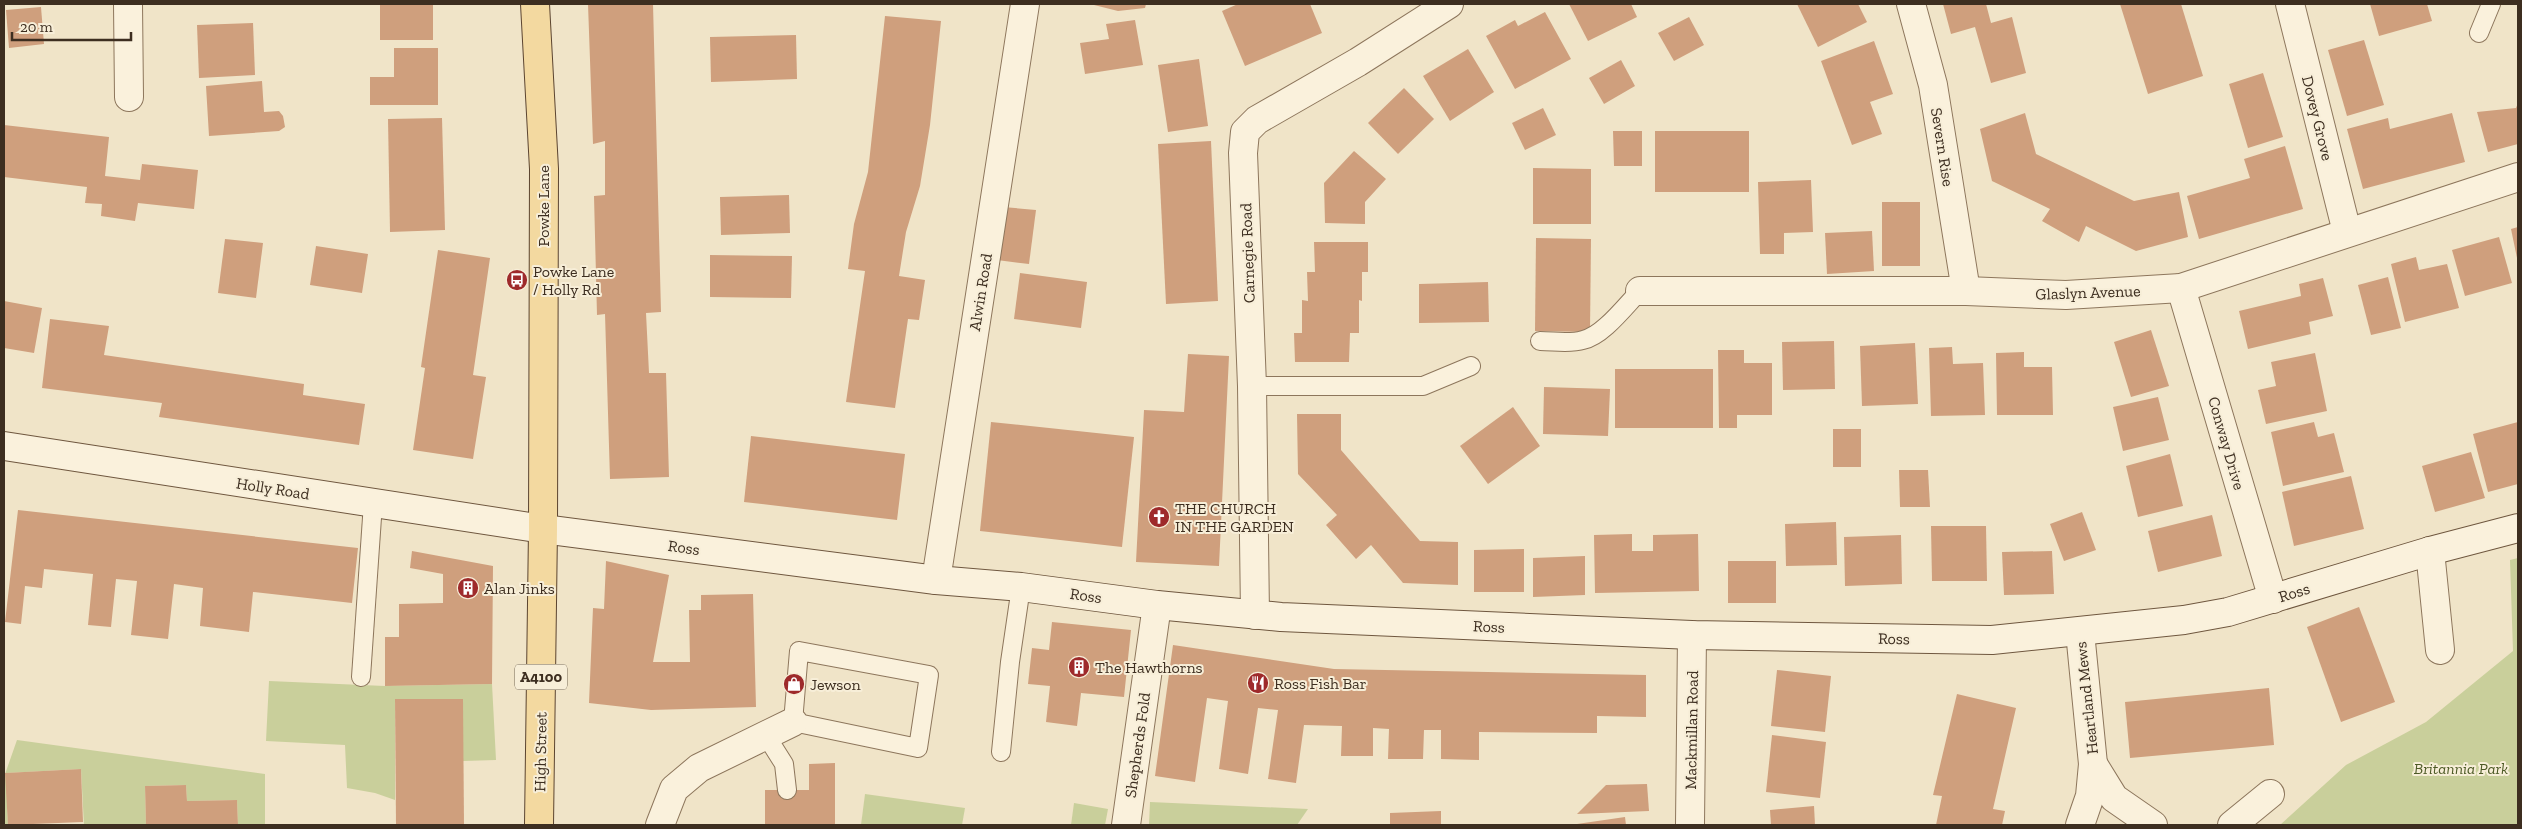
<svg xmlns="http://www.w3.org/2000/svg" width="2522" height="829" font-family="'Zilla Slab',serif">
<rect width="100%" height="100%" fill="#f0e4c8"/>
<g fill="#c9cf9b">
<path d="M2518 558V825H2280L2346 765 2426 722 2513 651 2510 560Z"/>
<path d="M269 681 385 686 492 684 496 760 463 761 462 699H395V800L375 793 347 788 345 745 266 741Z"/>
<path d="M17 740 265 774V825H238L237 800 187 801 186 785 145 786 146 825H84L81 769 6 773 8 825H4V777Z"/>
<path d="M865 794 965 808 962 825H861Z"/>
<path d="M1150 802 1308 809 1297 825H1149Z"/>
<path d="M1074 803 1108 809 1105 825H1071Z"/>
</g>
<g fill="#cf9f7d">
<rect x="380" y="4" width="53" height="36"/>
<path d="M588 4H653L661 312 646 313 649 373H666L669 477 610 479 605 314 597 315 594 196 605 195V141L593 144Z"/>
<path d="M1090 4H1146L1145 8 1118 11Z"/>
<path d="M1238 4H1310L1322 33 1245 66 1222 11Z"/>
<path d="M1569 4H1631L1637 17 1588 41Z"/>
<path d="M1797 4H1858L1867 22 1818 47Z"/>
<path d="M1943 4H1986L1991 23 2012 17 2026 73 1991 83 1975 27 1951 34Z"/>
<path d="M2120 4H2181L2203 76 2148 94Z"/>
<path d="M2370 4H2427L2432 21 2379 36Z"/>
<path d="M41 7 44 44 9 48 6 10Z"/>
<path d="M1545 12 1571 59 1515 89 1486 36 1515 20 1518 26Z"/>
<path d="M885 16 941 21 930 125 920 186 906 232 899 276 925 280 919 320 908 319 895 408 846 402 865 271 848 269 854 224 868 172Z"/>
<path d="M1689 17 1704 45 1674 61 1658 33Z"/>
<path d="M1135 20 1143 65 1085 74 1080 43 1109 39 1106 24Z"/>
<path d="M253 23 255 75 199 78 197 25Z"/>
<path d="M796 35 797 79 711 82 710 37Z"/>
<path d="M2364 40 2384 105 2347 116 2328 50Z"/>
<path d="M1874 41 1893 94 1870 102 1882 134 1852 145 1821 61Z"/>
<path d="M394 48H438V105H370V77H394Z"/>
<path d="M1468 49 1494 92 1450 121 1423 76Z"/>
<path d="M1199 59 1208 126 1168 132 1158 65Z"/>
<path d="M1621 60 1635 86 1604 104 1589 78Z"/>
<path d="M2263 73 2283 137 2248 148 2229 84Z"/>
<path d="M262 81 264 112 279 111 283 116 285 127 279 131 209 136 206 86Z"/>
<path d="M1404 88 1434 119 1398 154 1368 123Z"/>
<path d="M2518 103V144L2488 152 2477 112 2516 108Z"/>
<path d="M1543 108 1556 135 1525 150 1512 123Z"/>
<path d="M2025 113 2036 154 2134 201 2179 192 2188 237 2136 251 2086 226 2079 242 2042 221 2050 209 1992 181 1980 129Z"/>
<path d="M2452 113 2465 162 2363 189 2347 129 2388 118 2390 129Z"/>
<path d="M442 118 445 230 390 232 388 119Z"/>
<path d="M4 125 109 137 105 176 140 180 142 164 198 170 194 209 138 203 135 221 101 216 102 204 85 203 87 187 4 177Z"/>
<path d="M1613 131H1642V166H1614Z"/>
<rect x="1655" y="131" width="94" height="61"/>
<path d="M1211 141 1218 301 1166 304 1158 144Z"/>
<path d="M2285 146 2303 209 2199 239 2187 196 2250 178 2244 159Z"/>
<path d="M1354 151 1386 179 1365 202V224L1325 223 1324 183Z"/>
<path d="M1533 168 1591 169V224H1533Z"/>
<path d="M1811 180 1813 232 1784 233V254H1760L1758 182Z"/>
<path d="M789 195 790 233 721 235 720 197Z"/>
<rect x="1882" y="202" width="38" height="64"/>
<path d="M1003 207 1036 210 1029 264 997 260Z"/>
<path d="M2518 227V258H2517L2511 229Z"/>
<path d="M1872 231 1874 271 1827 274 1825 233Z"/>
<path d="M2499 237 2512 283 2465 296 2452 250Z"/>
<path d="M1536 238 1591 239 1590 332 1535 331Z"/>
<path d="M225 239 263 243 256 298 218 293Z"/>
<path d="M1314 242H1368V272H1362V301L1359 300V333H1350L1349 362H1295L1294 333H1302V300L1308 301 1307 272H1315Z"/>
<path d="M316 246 368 254 362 293 310 285Z"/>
<path d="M438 250 490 258 473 375 486 377 473 459 413 450 425 368 421 367Z"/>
<path d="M710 255 792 256 791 298 710 297Z"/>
<path d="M2416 257 2419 270 2447 264 2459 308 2405 322 2391 264Z"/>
<path d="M1020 273 1087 282 1081 328 1014 319Z"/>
<path d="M2388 277 2401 328 2371 335 2358 285Z"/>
<path d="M2323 278 2333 316 2309 322 2311 334 2248 349 2239 311 2301 296 2299 284Z"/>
<path d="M1488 282 1489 322 1419 323V284Z"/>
<path d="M4 301 42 308 34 353 4 348Z"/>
<path d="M50 319 109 326 104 355 304 384 303 395 365 404 359 445 159 417 162 403 42 388Z"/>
<path d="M2151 330 2169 386 2131 397 2114 342Z"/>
<path d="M1834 341 1835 389 1783 390 1782 342Z"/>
<path d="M1915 343 1918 404 1862 406 1860 346Z"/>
<path d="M1952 347 1953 364 1983 363 1985 415 1931 416 1929 348Z"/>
<path d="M1718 350H1744V363H1772V415H1737V428H1719Z"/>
<path d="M2024 352V367H2052L2053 415H1997L1996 353Z"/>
<path d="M2315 353 2327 411 2266 424 2258 390 2276 386 2271 362Z"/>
<path d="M1188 354 1229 356 1219 566 1136 562 1144 410 1184 412Z"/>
<rect x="1615" y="369" width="98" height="59"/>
<path d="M1544 387 1610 389 1608 436 1543 434Z"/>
<path d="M2158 397 2169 440 2123 451 2113 407Z"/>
<path d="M1513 407 1540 446 1488 484 1460 446Z"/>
<path d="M1297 414H1341V450L1420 541 1458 542V585L1403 583 1371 545 1356 559 1326 525 1337 515 1298 474Z"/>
<path d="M991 422 1134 437 1122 547 980 531Z"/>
<path d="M2314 422 2318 437 2334 433 2344 472 2283 486 2271 432Z"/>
<path d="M2518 422V484L2488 492 2473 434Z"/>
<rect x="1833" y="429" width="28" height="38"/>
<path d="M751 436 905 454 897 520 744 502Z"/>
<path d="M2471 452 2485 498 2435 512 2422 466Z"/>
<path d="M2170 454 2183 506 2138 517 2126 466Z"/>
<path d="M1899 470H1928L1930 507H1900Z"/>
<path d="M2351 476 2364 529 2294 546 2282 492Z"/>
<path d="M18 510 358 548 352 603 253 592 249 632 200 626 203 588 174 584 168 639 131 635 137 581 116 579 111 627 88 625 93 574 44 569 42 588 25 586 21 624 5 622Z"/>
<path d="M2082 512 2096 550 2064 561 2050 524Z"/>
<path d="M2212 515 2222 556 2158 572 2148 531Z"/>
<path d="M1836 522 1837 565 1786 566 1785 524Z"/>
<path d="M1931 526H1986L1987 581H1932Z"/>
<path d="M1632 534V551H1653V535L1698 534 1699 591 1595 593 1594 535Z"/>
<path d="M1901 535 1902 584 1845 586 1844 537Z"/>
<path d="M1524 549V592H1474V550Z"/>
<path d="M412 551 493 566 492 684 385 686V637H399V604L443 603V574L410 568Z"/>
<path d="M2052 551 2054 594 2004 595 2002 552Z"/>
<path d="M1585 556V595L1533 597V558Z"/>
<path d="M606 561 669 575 653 662H690L689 610H701V595L753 594 756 707 651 710 589 703 593 608 604 609Z"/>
<rect x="1728" y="561" width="48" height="42"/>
<path d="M2359 607 2395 702 2341 722 2307 627Z"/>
<path d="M1052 622 1131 630 1124 697 1081 693 1077 726 1046 722 1050 686 1028 684 1032 648 1049 650Z"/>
<path d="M1173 645 1334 669 1646 675V717L1597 716V733L1479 732V760L1441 759V730H1424L1423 759H1388L1389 729 1373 728V756H1341L1342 726 1304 725 1296 783 1268 779 1278 710 1258 708 1248 774 1219 769 1228 701 1207 698 1195 782 1155 776Z"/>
<path d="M1777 670 1831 676 1825 732 1771 726Z"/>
<path d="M2269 688 2274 745 2130 758 2125 702Z"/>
<path d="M1957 694 2016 708 1993 809 2005 811 2002 825H1936L1942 796 1933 795Z"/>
<path d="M395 699H463L464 825H396Z"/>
<path d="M1772 735 1826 742 1820 798 1766 792Z"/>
<path d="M835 763V825H765V790H809V764Z"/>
<path d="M81 769 83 822 8 825 5 773Z"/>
<path d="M1647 784 1649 811 1577 814 1606 785Z"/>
<path d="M186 785 187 801 237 800 238 825H146L145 786Z"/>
<path d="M1814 806 1815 825H1771L1770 810Z"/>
<path d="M1441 811V825H1390V813Z"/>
<path d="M1625 817 1626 825H1577V824Z"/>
</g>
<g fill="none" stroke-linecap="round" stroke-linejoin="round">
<g stroke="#8d765c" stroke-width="20">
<g id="lane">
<path d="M2479 33 2491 4"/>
<path d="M1540 341C1554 341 1570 344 1583 340 1603 336 1626 305 1640 291"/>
<path d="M1252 386H1423L1471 366"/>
<path d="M799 651 929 675 918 748 793 722Z"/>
<path d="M361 677 373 503"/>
<path d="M767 737 784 764 787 790"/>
<path d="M1001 752 1010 662 1021 587"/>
</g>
</g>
<g stroke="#8d765c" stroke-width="30">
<g id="street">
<path d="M128 4 129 97"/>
<path d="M1911 4 1933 85 1966 291"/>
<path d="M2290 4 2347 232"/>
<path d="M2181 288 2273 599"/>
<path d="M1640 291H1966L2066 295 2181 288 2518 177"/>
<path d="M2430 551 2440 650"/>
<path d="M936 580 1025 4"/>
<path d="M1255 615 1252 386 1243 153 1245 132 1257 120 1358 62 1449 4"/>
<path d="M2080 632 2093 764 2090 796 2080 825"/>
<path d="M2093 764 2114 798 2153 825"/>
<path d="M660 825 674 789 699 768 793 722"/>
<path d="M1126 825 1157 605"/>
<path d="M1690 825 1692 635"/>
<path d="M2232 825 2270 794"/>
</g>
</g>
<g stroke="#6f573f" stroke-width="30">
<path id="secondary" d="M4 446 543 529 936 580 1021 587 1157 605 1281 617 1692 635 1992 640 2184 620 2228 612 2430 551 2518 528"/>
</g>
<g stroke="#5b4430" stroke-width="30">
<path id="primary" d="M535 4 544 169 543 529 539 825"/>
</g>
<use href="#lane" stroke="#faf1dc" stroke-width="18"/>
<use href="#street" stroke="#faf1dc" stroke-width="28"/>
<use href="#secondary" stroke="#faf1dc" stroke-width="28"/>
<use href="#primary" stroke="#f3d9a0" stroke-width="28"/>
</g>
<defs>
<g id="bus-disc" transform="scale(1.125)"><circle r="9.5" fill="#9e2a2b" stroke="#f7eed8"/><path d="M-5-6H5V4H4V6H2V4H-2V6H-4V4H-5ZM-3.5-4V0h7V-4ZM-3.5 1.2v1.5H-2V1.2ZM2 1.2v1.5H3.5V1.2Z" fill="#fff"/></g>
<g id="church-disc" transform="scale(1.125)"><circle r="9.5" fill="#9e2a2b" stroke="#f7eed8"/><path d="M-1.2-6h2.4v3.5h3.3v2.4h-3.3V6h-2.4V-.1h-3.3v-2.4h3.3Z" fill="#fff"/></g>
<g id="building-disc" transform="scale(1.125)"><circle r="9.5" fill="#9e2a2b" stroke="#f7eed8"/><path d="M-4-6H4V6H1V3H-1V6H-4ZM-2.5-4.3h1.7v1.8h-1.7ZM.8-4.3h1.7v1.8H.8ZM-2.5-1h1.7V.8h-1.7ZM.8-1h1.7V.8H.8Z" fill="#fff"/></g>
<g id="restaurant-disc" transform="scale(1.125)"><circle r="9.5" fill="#9e2a2b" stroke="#f7eed8"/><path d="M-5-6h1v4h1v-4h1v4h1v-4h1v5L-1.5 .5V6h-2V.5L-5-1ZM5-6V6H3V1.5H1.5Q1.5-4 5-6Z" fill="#fff"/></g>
<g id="shop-disc" transform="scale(1.125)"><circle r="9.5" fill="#9e2a2b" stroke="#f7eed8"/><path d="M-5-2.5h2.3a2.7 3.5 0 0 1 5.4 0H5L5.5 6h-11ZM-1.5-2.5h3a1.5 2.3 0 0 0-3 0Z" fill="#fff"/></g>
</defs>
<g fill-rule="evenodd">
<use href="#bus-disc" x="517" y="280"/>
<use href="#church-disc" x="1159" y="517"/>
<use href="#building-disc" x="468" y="588"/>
<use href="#building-disc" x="1079" y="667"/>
<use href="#restaurant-disc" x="1258" y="683"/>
<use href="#shop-disc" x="794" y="684"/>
</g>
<g text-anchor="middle" stroke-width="4" stroke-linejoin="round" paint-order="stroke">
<rect fill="#f7eed8" stroke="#756857" stroke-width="1" x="515" y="664.5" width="52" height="25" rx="4"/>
<g font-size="15" font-weight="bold" fill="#3d2e20">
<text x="541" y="682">A4100</text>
</g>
<g font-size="16" fill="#3d2e20" stroke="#f7eed8">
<text transform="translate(2318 118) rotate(76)" y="6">Dovey Grove</text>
<text transform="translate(1943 147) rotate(81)" y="6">Severn Rise</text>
<text transform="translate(543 206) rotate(-90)" y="6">Powke Lane</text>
<text transform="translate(1247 253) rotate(-92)" y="6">Carnegie Road</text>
<text transform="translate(980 292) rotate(-81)" y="6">Alwin Road</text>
<text transform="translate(2088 292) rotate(-2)" y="6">Glaslyn Avenue</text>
<text transform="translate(2227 443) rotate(74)" y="6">Conway Drive</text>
<text transform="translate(273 488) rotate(9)" y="6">Holly Road</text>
<text transform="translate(684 547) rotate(8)" y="6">Ross</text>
<text transform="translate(2294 592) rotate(-17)" y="6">Ross</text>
<text transform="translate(1086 595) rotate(8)" y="6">Ross</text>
<text transform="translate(1489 626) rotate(3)" y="6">Ross</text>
<text transform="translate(1894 638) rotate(1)" y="6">Ross</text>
<text transform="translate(2086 698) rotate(-96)" y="6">Heartland Mews</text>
<text transform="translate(1691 730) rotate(-89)" y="6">Mackmillan Road</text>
<text transform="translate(1137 745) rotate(-82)" y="6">Shepherds Fold</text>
<text transform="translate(540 752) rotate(-89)" y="6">High Street</text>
</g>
<g font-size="16" fill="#3d2e20" stroke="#f7eed8" text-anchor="start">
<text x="533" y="277">Powke Lane<tspan x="533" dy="18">/ Holly Rd</tspan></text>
<text x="1175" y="514">THE CHURCH<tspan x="1175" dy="18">IN THE GARDEN</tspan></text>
<text x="484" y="594">Alan Jinks</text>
<text x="1095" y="673">The Hawthorns</text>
<text x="1274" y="689">Ross Fish Bar</text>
<text x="810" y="690">Jewson</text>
</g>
<g font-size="16" font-style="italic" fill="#4d5a26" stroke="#f7eed8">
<text x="2461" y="774">Britannia Park</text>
</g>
</g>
<rect width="2522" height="829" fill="none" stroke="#3d2e20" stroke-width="10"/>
<path d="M12 32v8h119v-8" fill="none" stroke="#3d2e20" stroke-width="2.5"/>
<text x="20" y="32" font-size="15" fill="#3d2e20" stroke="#f7eed8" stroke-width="4" paint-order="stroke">20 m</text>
</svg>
